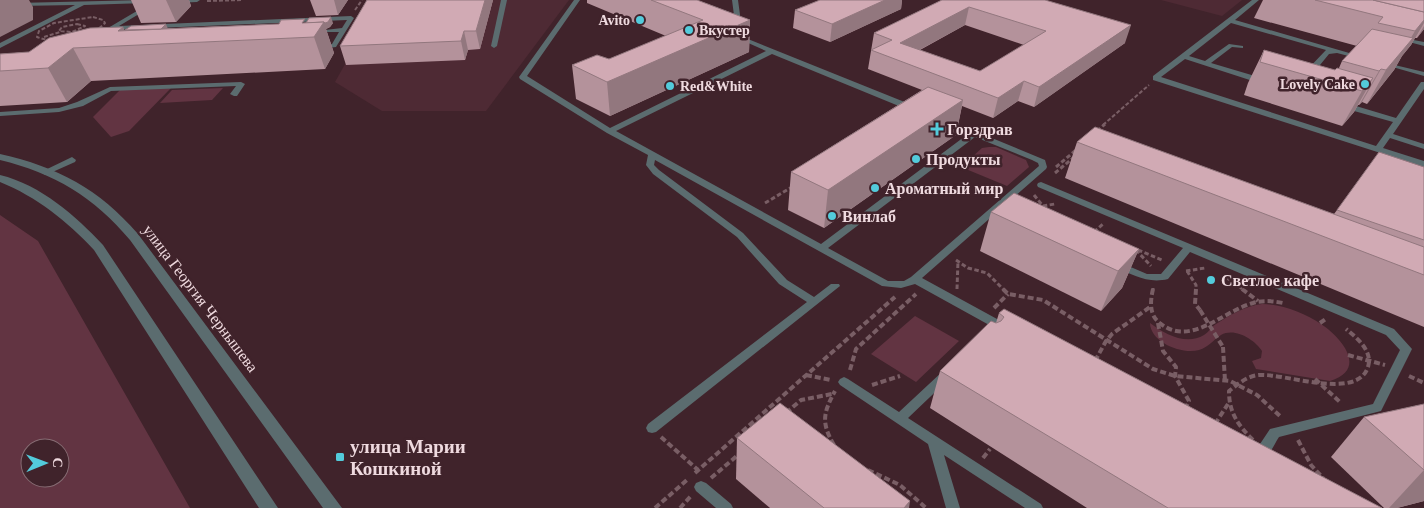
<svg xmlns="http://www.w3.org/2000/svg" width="1424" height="508" font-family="'Times New Roman',serif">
<rect width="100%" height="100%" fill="#40232b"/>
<g fill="#4e2a34">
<path d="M381 0H569L486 111H382L335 82Z"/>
<path d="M1161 0H1242L1222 16Z"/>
</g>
<g fill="#623442" fill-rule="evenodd">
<path d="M171 88 129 131 111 137 93 117 120 90Z"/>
<path d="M223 88 212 100 160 103 172 90Z"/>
<path d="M989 147H996L1026 160 1029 167 1007 186 961 167 982 148Z"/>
<path d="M0 215 38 241 190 508H0ZM30 448H60V478H30Z"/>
<path d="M1262 304C1282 304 1305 313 1321 324 1342 338 1368 369 1330 381L1256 369 1252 361 1261 358 1262 351C1255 340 1235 327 1221 335 1213 340 1209 347 1199 350 1182 355 1150 342 1150 323 1165 334 1186 346 1204 335 1209 332 1211 327 1216 324 1230 315 1245 306 1262 304Z"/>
<path d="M915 316 959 341 916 382 871 354Z"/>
</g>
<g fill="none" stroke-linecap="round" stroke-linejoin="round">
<g stroke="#795e65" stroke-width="2" stroke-dasharray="4 2" stroke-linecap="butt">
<path d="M207 1 243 0"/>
<path d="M355 10 362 0"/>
<path d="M93 17 103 20 105 23C89 39 58 45 37 37L39 31 54 23Z"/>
<path d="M77 24 85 26 72 32 59 31 62 27Z"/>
<path d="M44 37 60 32"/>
<path d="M1103 125 1149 85"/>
</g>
<g stroke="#795e65" stroke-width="3" stroke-dasharray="4.5 2.5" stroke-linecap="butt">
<path d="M1097 131 1105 124"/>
<path d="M1056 167 1076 150"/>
<path d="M1055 173 1073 158"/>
<path d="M1034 195 1043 206 1055 204"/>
<path d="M765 203 792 187"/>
<path d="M1094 232 1104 223"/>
<path d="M1136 250 1151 266"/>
<path d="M1138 250 1162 260"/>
<path d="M956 260 968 268 987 273 1004 290"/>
<path d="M1186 271 1205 268"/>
<path d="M1187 271 1196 285V290"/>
<path d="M1227 278 1244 290"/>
<path d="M957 289 958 261"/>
<path d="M1153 290V288"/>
</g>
<g stroke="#795e65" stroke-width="4" stroke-dasharray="6 3" stroke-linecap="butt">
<path d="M1003 289 1008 294 1043 300 1153 369 1175 376 1230 381 1257 395 1281 417"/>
<path d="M1153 289C1150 302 1149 316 1161 324 1191 347 1223 311 1253 303 1263 300 1273 301 1283 303"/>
<path d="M1196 289 1195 304 1200 310"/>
<path d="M1242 289 1258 301"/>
<path d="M994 308 1008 294"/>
<path d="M1158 323 1163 351 1176 367 1175 376 1189 401 1186 407"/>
<path d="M1320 323 1327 318"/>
<path d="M1223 347 1225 381"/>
<path d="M1348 355 1385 365"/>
<path d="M1095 361 1106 341 1112 334 1150 307"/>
<path d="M850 370 856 349 916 294"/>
<path d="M806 375 831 380"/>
<path d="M1409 376 1424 383"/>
<path d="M1315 379 1341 403"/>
<path d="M872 385 900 376"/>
<path d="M786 413 801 400 832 394"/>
<path d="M1215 424 1228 404"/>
<path d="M661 437 698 470"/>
<path d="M1253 440C1238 425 1229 413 1229 391 1238 384 1247 376 1259 375 1285 373 1357 401 1368 367 1373 351 1357 338 1346 329"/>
<path d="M1298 440 1311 465 1323 478"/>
<path d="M834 445C821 423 823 413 835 391"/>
<path d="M983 458 990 449"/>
<path d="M868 470 900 485 926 508"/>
<path d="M695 473 895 297"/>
<path d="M711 478 738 455"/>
<path d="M655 508 687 480"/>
<path d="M680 508 691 496"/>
</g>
<g fill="#5b6c6f" fill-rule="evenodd">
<path d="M144 0 146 1V3L84 5 0 48V43L75 5 18 6 16 5V3Z"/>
<path d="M174 0H200L197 2 176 3 174 2Z"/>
<path d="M501 0H507L497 46 494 48 491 46Z"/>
<path d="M574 0H580L527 76 610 128 766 51 737 38 732 0H738L743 37 917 107V111H911L772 54 616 131 821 244 968 134 942 124V120H948L1045 160 1047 167 1046 169 922 278 1008 325 1010 328 1008 331H1000L915 284 901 288 882 286 655 160 654 165 659 170 743 233 787 280 814 297 831 284H839L840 286 656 432 652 433 648 432 646 428 648 424 807 302 779 284 737 237 653 174 646 165 648 155 607 133 520 79 519 77ZM975 137 1032 160 1038 163 1039 166 911 277 904 281H888L828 248Z"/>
<path d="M1252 0H1259L1235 20 1363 57 1360 59 1337 53 1329 54 1311 76H1305V72L1326 50 1231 23 1189 56 1205 61 1229 44 1243 46V48L1232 47 1211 63 1265 79V83H1259L1185 59 1161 77 1376 146 1393 122 1340 107V103H1346L1396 118 1421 82H1424V89L1393 134 1424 144V149L1390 138 1383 148 1424 161V167L1153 80V76Z"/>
<path d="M147 5 150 7 149 8 119 26 351 16 354 18 336 47 320 49 317 47 318 46 332 44 339 32H325V30L342 28 347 20 111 30 108 28Z"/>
<path d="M1398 37 1424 42V46L1398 39Z"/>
<path d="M1382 62 1424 72V76L1382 64Z"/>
<path d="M241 82 245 84 237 96H234L230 94 236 86 111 91 83 106 59 112 0 116V112L59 108 77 102 110 87Z"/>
<path d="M72 157 76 160 75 162 48 174 45 175 41 172Z"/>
<path d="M1041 182 1394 329 1412 349 1381 411 1279 437C1273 446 1266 465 1254 461L1252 457 1254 453 1270 429 1373 404 1400 350 1386 335 1190 252 1168 279C1148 284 1133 275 1115 267L1114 265 1119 262 1147 274H1161L1183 248 1038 187 1037 185 1038 183Z"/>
<path d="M947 370 951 371 953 374 951 377 908 418 1041 504 1043 508H1025L944 455 960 508H946L928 444 840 385 838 382 840 379 844 377 848 379 899 412 943 371Z"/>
<path d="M701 481 706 483 731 504 733 508H716L696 491 694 487 696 483Z"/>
</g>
<g fill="#5b6c6f" fill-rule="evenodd">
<path d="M0 154C58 167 99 189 138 234L342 508H323L130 240C94 197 54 173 0 160Z"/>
<path d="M0 175C41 185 76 216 103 245L278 508H259L94 250C67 221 37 197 0 182Z"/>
</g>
<path stroke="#795e65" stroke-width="4" stroke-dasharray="6 3" stroke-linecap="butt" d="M1200 310 1223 347"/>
</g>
<g fill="#b4929b" fill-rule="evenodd">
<path d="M131 0H189L191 6 176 22 141 23Z"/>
<path d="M310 0H348L338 15 316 16Z"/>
<path d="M367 0H493L480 49 468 50 465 60 346 65 340 46Z"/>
<path d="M587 0H697L750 20 749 52 610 116 576 99 572 65 609 59 666 36 587 3Z"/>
<path d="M820 0H902L901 9 830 42 793 28 795 10Z"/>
<path d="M942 0 1125 43 1034 107 1018 101 993 118 962 106 956 135 824 228 788 210 791 172 922 90 868 69 874 33ZM965 25 1024 45 980 71 920 50Z"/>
<path d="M1263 0H1424V29L1417 38H1415L1411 45 1402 56 1394 70 1367 104 1362 102 1359 105H1358L1354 112 1342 126 1244 95 1248 83 1264 50 1335 70 1339 68 1342 61 1357 46 1254 18Z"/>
<path d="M306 23H333L330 27 326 29 334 53 325 69 91 81 67 102 0 106V54L29 52 123 27 124 30Z"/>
<path d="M1077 142 1334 214 1337 210 1424 167V327L1065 178Z"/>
<path d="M991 212 1139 249 1122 288 1101 311 980 251Z"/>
<path d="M999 313 1382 508H1087L930 408 940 371 996 323Z"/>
<path d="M1424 404V501L1397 508H1384L1331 457 1364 417Z"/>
<path d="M737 438 909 508H770L736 479Z"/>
</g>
<g fill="#92777e">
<path d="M0 0H29L33 7V20L0 37Z"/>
<path d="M166 0H189L191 6 176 22Z"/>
<path d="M334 0H348L338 15Z"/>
<path d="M485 0H493L480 49 476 31Z"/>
<path d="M885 0H902L901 9 830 42 832 24Z"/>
<path d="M969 7 965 25 899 61 900 43Z"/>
<path d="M331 17 333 23 330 27 326 29 334 53 325 69 314 37 324 22Z"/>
<path d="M750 20 749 52 610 116 607 82Z"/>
<path d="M1424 20V23L1411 45 1402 56 1394 70 1367 104 1386 70 1406 46 1415 31Z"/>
<path d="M166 24 168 29 145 44Z"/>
<path d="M1131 25 1125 43 1034 107 1039 87Z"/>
<path d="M1424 26V29L1417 38Z"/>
<path d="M123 27 132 45 118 31Z"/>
<path d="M464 31 468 50 465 60 461 41Z"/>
<path d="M73 48 91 81 67 102 48 68Z"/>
<path d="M1381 69 1362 102 1359 105 1379 71Z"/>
<path d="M1373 78 1354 112 1342 126 1362 91Z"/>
<path d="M1024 81 1018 101 993 118 998 98Z"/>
<path d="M963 100 956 135 824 228 828 190Z"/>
<path d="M1139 249 1122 288 1101 311 1118 271Z"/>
<path d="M1424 470V501L1397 508H1389Z"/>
<path d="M910 501 909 508H904Z"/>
</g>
<g fill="#d1aab4" stroke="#92777e" fill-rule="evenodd">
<path d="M367 0H485L476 31H464L461 41 340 46Z"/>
<path d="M651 0H697L750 20 607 82 572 65 597 55 609 59 703 20Z"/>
<path d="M820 0H885L832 24 795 10Z"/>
<path d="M942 0H1045L1131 25 1039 87 1024 81 998 98 871 50 892 40 874 33ZM969 7 1046 31 980 71 900 43Z"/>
<path d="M1315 0H1373L1424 12V20L1415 31 1378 23 1383 17Z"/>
<path d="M1373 0H1424V12Z"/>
<path d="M331 17 328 22 325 23 324 22 306 23 309 18Z"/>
<path d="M305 19 302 23 324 22 314 37 73 48 48 68 0 71V54L29 52 49 38 90 28 123 27 118 31 279 24 281 20Z"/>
<path d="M166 24 161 29 125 30 131 26Z"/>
<path d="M1372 29 1413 38 1386 70 1381 69 1379 71 1342 61Z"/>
<path d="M1264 50 1335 70 1337 68 1373 78 1362 91 1260 62Z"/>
<path d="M928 87 963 100 828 190 791 172Z"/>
<path d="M1095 127 1424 247V275L1077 142Z"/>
<path d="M1379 152 1424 167V240L1337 210Z"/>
<path d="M1014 193 1139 249 1118 271 991 212Z"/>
<path d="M1004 309 1382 508H1168L940 371 991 321 996 323 1001 321 1004 317 999 313Z"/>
<path d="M780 403 910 501 904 508H824L737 438Z"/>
<path d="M1424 404V470L1364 417Z"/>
</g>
<g fill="#53cbdb" stroke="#40232b" stroke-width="2">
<circle cx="640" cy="20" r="5"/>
<circle cx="689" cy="30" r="5"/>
<circle cx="1365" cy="84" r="5"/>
<circle cx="670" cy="86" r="5"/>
<path d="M934.5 121.5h5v5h5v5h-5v5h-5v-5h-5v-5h5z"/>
<circle cx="916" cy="159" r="5"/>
<circle cx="875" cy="188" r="5"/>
<circle cx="832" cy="216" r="5"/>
<circle cx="1211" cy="280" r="5"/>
<rect x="335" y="452" width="10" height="10" rx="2.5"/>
</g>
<g text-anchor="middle" stroke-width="5" stroke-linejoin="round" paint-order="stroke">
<g font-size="14" font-weight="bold" fill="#efdadf" stroke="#40232b" text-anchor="end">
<text x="630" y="25">Avito</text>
<text x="699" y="35" text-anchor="start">Вкустер</text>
<text x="1355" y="89">Lovely Cake</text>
<text x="680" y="91" text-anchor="start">Red&amp;White</text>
</g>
<g font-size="16" font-weight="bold" fill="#efdadf" stroke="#40232b" text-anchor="start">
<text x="947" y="135">Горздрав</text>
<text x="926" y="165">Продукты</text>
<text x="885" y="194">Ароматный мир</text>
<text x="842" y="222">Винлаб</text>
<text x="1221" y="286">Светлое кафе</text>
</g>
<g font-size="16" fill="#efdadf" stroke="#40232b">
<text transform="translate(201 298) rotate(53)" y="6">улица Георгия Чернышева</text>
</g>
<g font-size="19" font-weight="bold" fill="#efdadf" stroke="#40232b" text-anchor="start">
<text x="350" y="453">улица Марии<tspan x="350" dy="22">Кошкиной</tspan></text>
</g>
</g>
<g transform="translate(45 463) rotate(89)"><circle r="24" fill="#40232b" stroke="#866c73"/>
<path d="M0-4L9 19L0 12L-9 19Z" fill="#53cbdb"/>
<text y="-8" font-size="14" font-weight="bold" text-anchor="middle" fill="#efdadf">С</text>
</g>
</svg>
